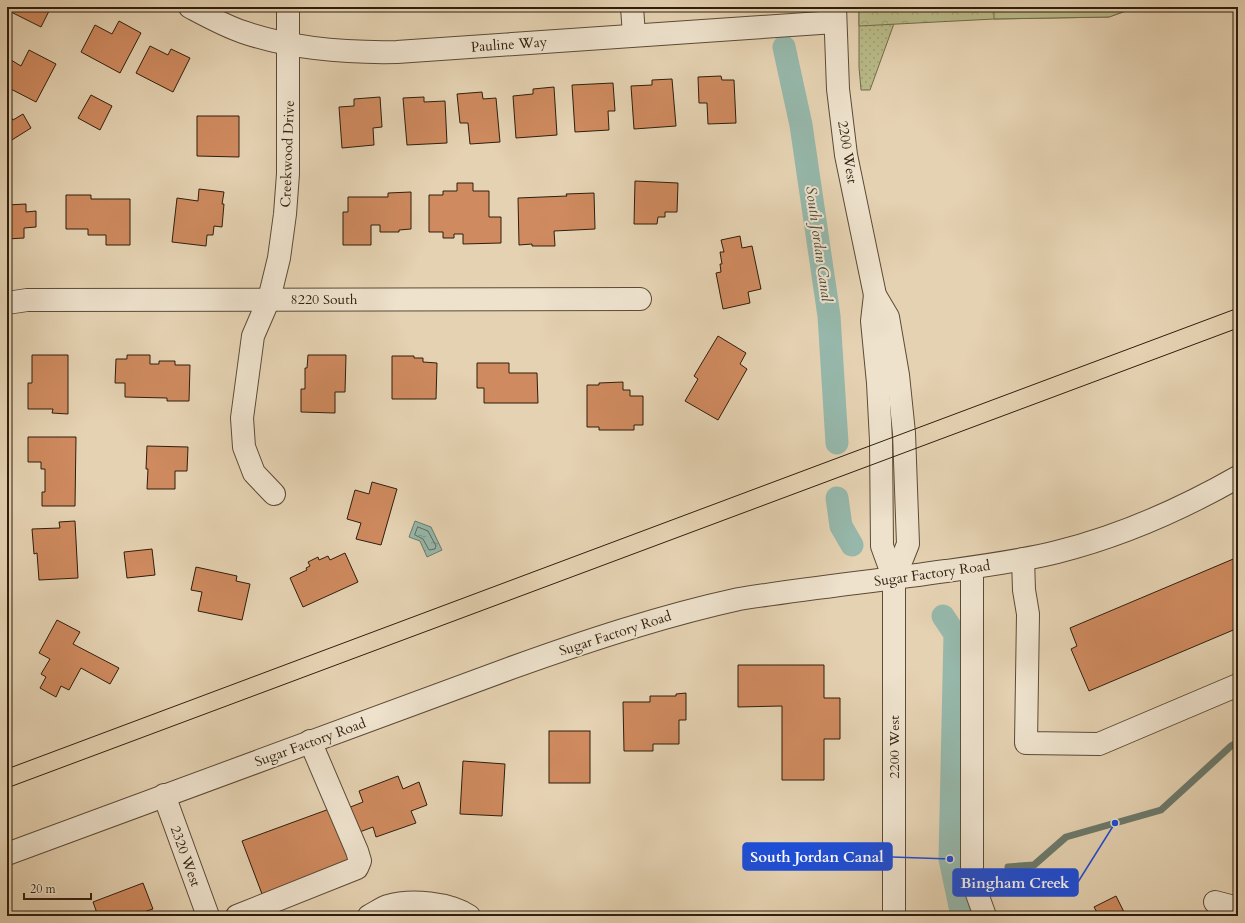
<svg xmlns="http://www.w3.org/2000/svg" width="1245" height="923" font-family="Cardo,serif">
<defs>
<pattern id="grass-dots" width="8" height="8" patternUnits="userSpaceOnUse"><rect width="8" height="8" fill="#b9bb89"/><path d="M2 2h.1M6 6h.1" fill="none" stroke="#9fa075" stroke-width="1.8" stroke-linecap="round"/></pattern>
<pattern id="park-crowns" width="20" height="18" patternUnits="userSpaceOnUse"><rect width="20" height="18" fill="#b9bb89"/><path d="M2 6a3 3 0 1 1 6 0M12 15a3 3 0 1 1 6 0" fill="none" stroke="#9fa075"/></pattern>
<pattern id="water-ripples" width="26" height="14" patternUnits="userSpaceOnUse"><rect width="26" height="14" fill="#96b8ab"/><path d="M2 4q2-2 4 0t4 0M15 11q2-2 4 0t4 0" fill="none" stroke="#7b958a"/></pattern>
</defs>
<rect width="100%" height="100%" fill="#e5d2b2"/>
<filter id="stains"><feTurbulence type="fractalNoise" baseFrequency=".005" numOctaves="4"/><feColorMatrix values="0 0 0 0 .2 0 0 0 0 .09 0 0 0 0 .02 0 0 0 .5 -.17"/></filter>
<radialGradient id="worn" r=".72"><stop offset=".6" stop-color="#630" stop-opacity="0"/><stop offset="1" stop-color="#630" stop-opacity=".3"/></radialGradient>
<path fill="url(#grass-dots)" stroke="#746c4b" d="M859 7H900L870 90H861L859 67Z"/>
<path fill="url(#park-crowns)" stroke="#746c4b" d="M859 7H1137L1109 17 994 19 859 26Z"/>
<path fill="#b9bb89" stroke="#746c4b" d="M994 7H1137L1109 17 994 19Z"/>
<path fill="url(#water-ripples)" stroke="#6d7a6c" d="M415 521 431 527 442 550 427 557 420 541 409 537Z"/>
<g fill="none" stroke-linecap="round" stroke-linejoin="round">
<path stroke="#626b5c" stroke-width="1" d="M418 527 428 531 436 546 435 549 429 550 423 539 415 535Z"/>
<path stroke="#6d7a6c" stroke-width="7" d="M1008 867 1034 865 1066 837 1161 810 1231 746 1238 742"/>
<g stroke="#96b8ab" stroke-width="23">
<path d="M784 47 801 125 829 316 837 443"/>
<path d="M837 498 841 526 852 545"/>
<path d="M943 616 955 634 950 859 962 916"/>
</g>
</g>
<g fill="#cf8a5f" stroke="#2f1e0d">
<path d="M9 7H51L41 27 7 10Z"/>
<path d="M119 21 141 33 120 73 81 52 95 25 112 34Z"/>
<path d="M150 46 168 55 171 49 190 58 173 92 136 73Z"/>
<path d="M29 50 56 64 36 102 7 87V67L11 60 21 66Z"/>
<path d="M721 76 722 80H734L736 123 708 124 707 103H699L698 77Z"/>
<path d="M672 79 676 126 634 129 631 86 652 85V80Z"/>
<path d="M613 83 615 111H608L609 130 575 132 572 85Z"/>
<path d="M554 87 557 135 516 138 513 96 533 94V89Z"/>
<path d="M482 92 483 99 496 98 500 142 470 144 468 123H460L457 94Z"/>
<path d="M91 95 112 106 100 130 78 118Z"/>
<path d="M380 97 382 127 373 128 374 145 342 148 339 107 354 106V99Z"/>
<path d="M424 97V102L445 101 447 143 407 145 403 98Z"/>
<path d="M7 111 13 120 23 114 31 128 7 143Z"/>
<path d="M197 116H239V157L197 156Z"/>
<path d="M635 181 678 183 677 212H665V217H658L657 224H634Z"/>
<path d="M457 183H473V191H489V217H501V243L463 244V234H454V238H443V232H429V195H443V191H457Z"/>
<path d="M199 189 224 192 222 204H224L222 227 214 226 213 235H207L206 246 172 242 177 198 198 201Z"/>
<path d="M411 192V229L399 230V232H380V225H371V245H343V212H348V197H388V193Z"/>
<path d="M594 193 595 229 554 231 555 246H532V244L519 245 518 198 567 196 566 194Z"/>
<path d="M66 195H91V199H130V245H106V235H88V229H66Z"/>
<path d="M26 204V212L36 211V227L24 228V238L7 239V205Z"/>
<path d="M740 236 742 248 752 246 761 289 748 292 750 303 723 309 716 273 721 272 720 264H722L720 252H724L721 240Z"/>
<path d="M718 336 746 353 740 364 747 369 718 420 685 401 698 379 694 376Z"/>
<path d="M32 355H68V414L52 413 53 409H28V383H32Z"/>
<path d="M127 355H150V364H159V361H175V365H190L189 401H167V398L125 397V383H115L116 359H127Z"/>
<path d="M308 355H346L345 392H335V413L301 412V389H305V368H307Z"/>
<path d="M392 356H414V358H423V362L437 363 436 399H392Z"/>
<path d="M477 363H509V373H537L538 403H484V388H477Z"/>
<path d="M623 382V390H630V396H643V425H634V430H599V427H587V385H599V383Z"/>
<path d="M28 437H76L75 506H42V492H45V469H41V462H28Z"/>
<path d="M147 446 188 447 187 471H175V489H147L148 469H146Z"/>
<path d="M372 482 397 489 381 545 356 539 361 523 347 519 355 490 369 494Z"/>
<path d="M75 521 78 578 39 580 37 553 34 554 32 529 60 528 59 522Z"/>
<path d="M152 549 155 575 127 578 124 552Z"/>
<path d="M345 553 358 582 303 607 290 578 307 570 306 568 310 566 308 562 318 557 319 560 328 556 330 560Z"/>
<path d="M1238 557V628L1089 691 1071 649 1077 646 1070 628Z"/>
<path d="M196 567 237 576 236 581 250 584 242 620 198 611 202 592 191 590Z"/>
<path d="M57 620 80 632 73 644 119 668 110 684 81 668 69 690 61 686 56 697 40 688 46 677 41 674 50 659 39 653Z"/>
<path d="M738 665H824V698H840V739H824V780H782V706L738 707Z"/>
<path d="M686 693V720H679V744H653V751H624L623 702H650V696H676V694Z"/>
<rect x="549" y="731" width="41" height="52"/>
<path d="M463 761 505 764 502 816 460 814Z"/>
<path d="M398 776 403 789 419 782 427 805 411 811 416 823 376 837 373 827 357 833 348 808 363 802 359 791Z"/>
<path d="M332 808 352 860 262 894 242 841Z"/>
<path d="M143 883 153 909 131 916H98L93 902Z"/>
<path d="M1116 896 1126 916H1099L1094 907Z"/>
</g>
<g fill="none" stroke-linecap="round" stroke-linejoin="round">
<g stroke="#5c4b36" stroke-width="24">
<g id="minor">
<path d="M190 7C207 16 225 26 243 32 292 49 345 53 397 52L835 22"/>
<path d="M632 7 634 35"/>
<path d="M835 7 838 89 846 155 875 295 888 317 898 375 904 433 908 544 894 579"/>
<path d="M875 295 872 321 878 383 881 441 882 546 894 579V916"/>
<path d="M7 303 27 300 640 299"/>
<path d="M274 494 254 473 244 447 242 418 253 336 269 299 279 258 285 214 288 174V7"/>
<path d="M1023 559 1024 590 1028 614 1026 743 1099 744 1238 685"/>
<path d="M972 568V880L985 916"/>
<path d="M164 795 208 916"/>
<path d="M7 854 511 668C586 641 661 616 739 599 808 588 877 581 946 571 983 566 1021 561 1057 552 1121 536 1180 510 1238 477"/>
<path d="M1215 902 1238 908"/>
<path d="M237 916 357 868 360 861 357 851 310 741"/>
<path d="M369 916C375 913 382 908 388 906 411 899 449 903 469 916"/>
</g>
</g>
<use href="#minor" stroke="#eee2cd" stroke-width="22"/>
<g stroke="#2f1e0d" stroke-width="1">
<path d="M7 769 1238 308"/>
<path d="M7 788 1238 328"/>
</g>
</g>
<g text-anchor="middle" stroke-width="4" stroke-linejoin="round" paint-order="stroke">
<g font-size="14" fill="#2f1e0d" stroke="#eee2cd">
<text transform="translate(509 44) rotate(-4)" y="5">Pauline Way</text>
<text transform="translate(848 152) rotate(81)" y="5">2200 West</text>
<text transform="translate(287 154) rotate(-88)" y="5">Creekwood Drive</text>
<text x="324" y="304">8220 South</text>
<text transform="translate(932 573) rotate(-8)" y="5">Sugar Factory Road</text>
<text transform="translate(615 633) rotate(-18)" y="5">Sugar Factory Road</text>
<text transform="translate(310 742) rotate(-20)" y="5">Sugar Factory Road</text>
<text transform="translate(894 747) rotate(-90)" y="5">2200 West</text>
<text transform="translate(186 856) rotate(70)" y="5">2320 West</text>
</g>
<g font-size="15" font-style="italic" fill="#4e4c3c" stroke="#eee2cd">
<text transform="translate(819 244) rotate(82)" y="5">South Jordan Canal</text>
</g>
</g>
<path fill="none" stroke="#1d4ed8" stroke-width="1.5" d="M950 859L892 857M1115 823L1078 882"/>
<g fill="#1d4ed8" stroke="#eee2cd" stroke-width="1.5">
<circle cx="950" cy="859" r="4"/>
<circle cx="1115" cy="823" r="4"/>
</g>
<g fill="#1d4ed8" stroke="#1d4ed8" stroke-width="1.5">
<rect x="743" y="843" width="149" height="27" rx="4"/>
<rect x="953" y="869" width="125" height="27" rx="4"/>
</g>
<g font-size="15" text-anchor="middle" font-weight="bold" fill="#fff">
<text x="817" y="862">South Jordan Canal</text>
<text x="1015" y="888">Bingham Creek</text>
</g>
<rect width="1245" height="923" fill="none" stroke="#e5d2b2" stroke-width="24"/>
<rect x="8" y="8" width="1229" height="907" fill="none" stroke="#2f1e0d" stroke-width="2"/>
<rect x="12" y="12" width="1221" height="899" fill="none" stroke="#2f1e0d"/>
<path d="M24 893v6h67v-6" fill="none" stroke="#2f1e0d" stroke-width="2"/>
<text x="30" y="893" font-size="12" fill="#2f1e0d" stroke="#eee2cd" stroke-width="3" paint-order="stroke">20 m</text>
<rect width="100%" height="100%" filter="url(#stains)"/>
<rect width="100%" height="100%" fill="url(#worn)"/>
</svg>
